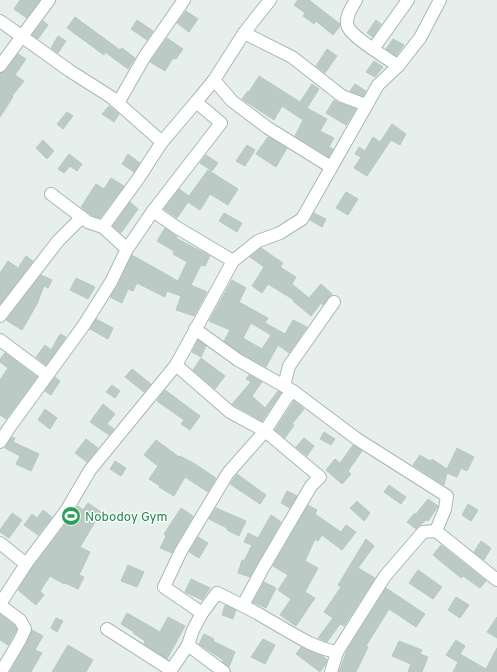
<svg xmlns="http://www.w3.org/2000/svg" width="497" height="672" font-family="Overpass,sans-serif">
<rect width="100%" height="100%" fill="#e6efeb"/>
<g fill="#bbcac4" stroke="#b8c9c2" fill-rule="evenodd">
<path d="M20 0H40L27 18 14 9Z"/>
<path d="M298 0H309L340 24V26L333 35 316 21 314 24 303 16 305 13 294 5Z"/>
<path d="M186 11 198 19 189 32 177 23Z"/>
<path d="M75 17 120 50 122 48 135 58 128 69 105 52 104 55 67 28Z"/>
<path d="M137 20 153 31 147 40 131 29Z"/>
<path d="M376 20 381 24 373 37 367 33Z"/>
<path d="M43 21 48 25 38 39 32 35Z"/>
<path d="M58 36 66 41 58 53 51 48Z"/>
<path d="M167 38 183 49 176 59 173 58 165 71 150 62Z"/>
<path d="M393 39 404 45 396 56 386 49Z"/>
<path d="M327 49 337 56 325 73 316 66Z"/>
<path d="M18 54 26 59 15 75 24 81 12 96 13 97 0 117V73L6 70Z"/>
<path d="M374 61 383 67 375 77 366 72Z"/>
<path d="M259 76 300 102 312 84 319 89 307 108 327 119 320 131 334 138 329 147 333 149 329 157 295 136 303 120 282 106 274 120 242 99 248 91 249 92Z"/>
<path d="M355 84 366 91 363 96 350 91Z"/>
<path d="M334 100 339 103 356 109 346 125 326 113Z"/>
<path d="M109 106 119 114 114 122 102 114Z"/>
<path d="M67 112 73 116 63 129 57 124Z"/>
<path d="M392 124 406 134 400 145 391 140 367 176 354 168 361 157 355 154 359 147 365 151 373 137 380 142Z"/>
<path d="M268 137 287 148 276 167 256 154Z"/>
<path d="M43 140 54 151 47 159 36 148Z"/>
<path d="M247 145 255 150 245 166 236 161Z"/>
<path d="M69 154 82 164 77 171 70 166 64 173 58 169Z"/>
<path d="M128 154 140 163 134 172 122 164Z"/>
<path d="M206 155 218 163 212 171 200 163Z"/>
<path d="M208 170 238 189 228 205 210 194 200 210 188 202 177 218 164 209 179 189 189 196Z"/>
<path d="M111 178 124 186 100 218 93 216 81 207 96 184 104 189Z"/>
<path d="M346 192 358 199 348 215 336 208Z"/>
<path d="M130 202 138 209 121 233 113 226Z"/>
<path d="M224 213 242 223 237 232 219 221Z"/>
<path d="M314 213 326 219 322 227 310 220Z"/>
<path d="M165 228 177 237 176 238 210 256 205 266 201 265 191 285 207 292 194 316 176 310 181 296 167 291 165 297 137 283 133 291 128 289 122 303 110 297 118 285 132 255 178 281 187 262 173 254 174 251 157 241Z"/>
<path d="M261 248 283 263 280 267 296 277 292 284 309 298 321 284 332 294 323 305 321 303 311 316 293 301 294 300 268 284 262 293 252 286 264 267 250 257Z"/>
<path d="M26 256 33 261 0 304V273L8 261 18 268Z"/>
<path d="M41 275 52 280 48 288 44 286 37 304 22 330 6 320Z"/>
<path d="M76 278 95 287 88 299 70 290Z"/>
<path d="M232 280 246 288 239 302 268 318 265 323 285 334 293 320 307 327 289 353 278 345 266 367 242 354 224 341 230 330 209 321ZM251 323 271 335 262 349 243 338Z"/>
<path d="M96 319 113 328 108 339 90 329Z"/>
<path d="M60 334 66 337 46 365 36 357 45 345 51 350Z"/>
<path d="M198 340 206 346 201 357 192 352Z"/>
<path d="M5 353 37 377 6 419 0 415V380L8 368 0 362V359Z"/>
<path d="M201 358 225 376 215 389 193 370Z"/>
<path d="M132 369 151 384 144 392 125 377Z"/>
<path d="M249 375 262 382 252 396 265 408 278 391 281 393 262 421 232 404 251 382 246 379Z"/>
<path d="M55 377 60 381 51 395 45 391Z"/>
<path d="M112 385 120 391 115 398 106 392Z"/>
<path d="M165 390 200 416 190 430 181 424 184 420 157 401Z"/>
<path d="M294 401 304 409 292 424 294 425 285 438 275 430Z"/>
<path d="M103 404 115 414 107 424 114 429 109 435 90 422Z"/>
<path d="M45 409 57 418 50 429 38 420Z"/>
<path d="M324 432 335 439 331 445 320 439Z"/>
<path d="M12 437 15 438 13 442 39 454 31 471 16 464 20 456 5 448Z"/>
<path d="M304 438 314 446 307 456 296 447Z"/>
<path d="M86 439 98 448 87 462 75 453Z"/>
<path d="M156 440 179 457 180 456 195 464 216 478 208 492 185 477 174 496 159 487 160 486 149 479 158 466 144 455Z"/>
<path d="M353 445 362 451 348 471 351 474 342 484 326 470 335 459 340 463Z"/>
<path d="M457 448 474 457 467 471 461 468 457 477 447 473 444 485 413 465 420 455 430 461 432 459 447 469Z"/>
<path d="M115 461 126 468 121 476 110 469Z"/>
<path d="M237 474 266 495 260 504 230 484Z"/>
<path d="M389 485 406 497 401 504 384 492Z"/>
<path d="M287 491 297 496 290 508 281 503Z"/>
<path d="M428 499 438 506 437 508 428 521 426 520 416 529 407 522 415 513 416 514Z"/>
<path d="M357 501 370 513 364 521 350 508Z"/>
<path d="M88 503 101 512 80 547 90 552 79 575 84 577 78 589 65 583 64 584 50 576 40 591 44 595 36 605 18 590 32 568 72 516 78 506 83 510Z"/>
<path d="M468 504 478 510 471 521 462 515Z"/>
<path d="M308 505 317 510 315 514 341 532 346 525 356 532 342 550 322 535 318 541 315 539 305 561 318 568 305 592 315 598 296 626 280 615 291 599 278 590 288 575 273 566Z"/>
<path d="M181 508 193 516 172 553 160 548 166 536 164 534Z"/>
<path d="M216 508 246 521 239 536 227 530V528L209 519Z"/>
<path d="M43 510 52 517 38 535 24 525 32 514 37 518Z"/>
<path d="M12 513 22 520 9 538 0 532V530Z"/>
<path d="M271 515 281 522 250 577 238 573 242 560 244 561 252 545 244 542 248 533 258 538Z"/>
<path d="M198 537 208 543 199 558 189 552Z"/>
<path d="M366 539 374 546 358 568 375 578 344 626 340 624 327 642 318 638 333 618 324 612 341 587 338 585Z"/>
<path d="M481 541 491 548 484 560 474 552Z"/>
<path d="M441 545 486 581 480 588 463 576 461 578 433 555Z"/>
<path d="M128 565 144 572 137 587 121 581Z"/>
<path d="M418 570 442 587 433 599 409 583Z"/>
<path d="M191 579 210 588 202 600 185 592Z"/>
<path d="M264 582 276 588 266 608 253 602Z"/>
<path d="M386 588 425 614 416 627 389 609 366 646 368 647 356 672H339L347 650Z"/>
<path d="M456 597 469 605 460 618 448 610Z"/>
<path d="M225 605 236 610 233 619 222 615Z"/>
<path d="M127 613 160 632 168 617 185 626 167 659 144 644 145 641 133 633 134 632 121 624Z"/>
<path d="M0 614 14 625 17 629 8 645 0 640Z"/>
<path d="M497 617V638L487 632Z"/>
<path d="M56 618 63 621 57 632 51 628Z"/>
<path d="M32 630 43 636 35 650 42 653 31 672H10L26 644Z"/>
<path d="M204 634 214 639 213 641 235 652 229 667 223 662V660L199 644Z"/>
<path d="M263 639 275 645 265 664 251 657Z"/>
<path d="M456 640 465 646 460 654 486 669 497 648V672H453L458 662 446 655Z"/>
<path d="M399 641 422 650 420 654 428 657 422 672H408L411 664 392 656Z"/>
<path d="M68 645 93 660 86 672H52Z"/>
<path d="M301 647 323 656 327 660 325 665 320 672 296 654Z"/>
</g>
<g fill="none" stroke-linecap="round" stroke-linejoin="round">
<g stroke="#a8b8b2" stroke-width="14">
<g id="minor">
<path d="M0 21 70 71 111 97 162 142 138 179 103 227"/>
<path d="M244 33 270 0"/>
<path d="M373 49 408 0"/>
<path d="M0 66 49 0"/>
<path d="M398 66 420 38 440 0"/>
<path d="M214 80 232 101 268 128 331 167"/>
<path d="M118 103 145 56 184 0"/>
<path d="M162 142 196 102"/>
<path d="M51 194 88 222 103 227 127 249"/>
<path d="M153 211 221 123 196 102 214 80 244 33 292 57 342 96 366 105"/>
<path d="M0 316 58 241 82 217"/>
<path d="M0 340 47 375"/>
<path d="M176 365 230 412 265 431 320 477 311 486 263 568 243 605"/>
<path d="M284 386 289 366 334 302"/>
<path d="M293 391 357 439 447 496 445 509 436 531"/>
<path d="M0 442 9 428 84 325 111 282 127 249 153 211 176 227 233 261"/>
<path d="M0 543 26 564"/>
<path d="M0 604 26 564 66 511 90 470 176 365 233 261 258 241 280 233 302 219 378 85 398 66C387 58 353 38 348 27 344 18 352 7 356 0"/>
<path d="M0 605 20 620 25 629 20 640 1 672"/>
<path d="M202 613 217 593C234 601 251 609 267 619 289 631 312 648 337 652L331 672"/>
<path d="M107 629 171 670 188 645 193 630 202 613 164 587 181 551 228 473 265 431 287 397 293 391 238 360 195 329"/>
<path d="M188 645 224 672"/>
<path d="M337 652 385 576 423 532 436 531 497 580"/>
</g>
</g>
<use href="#minor" stroke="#fff" stroke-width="12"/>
</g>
<defs>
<g id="stadium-disc" transform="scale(1)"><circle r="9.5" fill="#2e9e5b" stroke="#f7fbf9"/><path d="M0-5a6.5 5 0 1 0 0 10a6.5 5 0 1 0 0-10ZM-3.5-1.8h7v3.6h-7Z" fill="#fff"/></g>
</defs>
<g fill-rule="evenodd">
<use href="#stadium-disc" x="71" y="516"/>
</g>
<g text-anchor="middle" stroke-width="3" stroke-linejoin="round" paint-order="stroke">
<g font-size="13" fill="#27864d" stroke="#f7fbf9" text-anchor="start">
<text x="85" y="521">Nobodoy Gym</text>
</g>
</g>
</svg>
